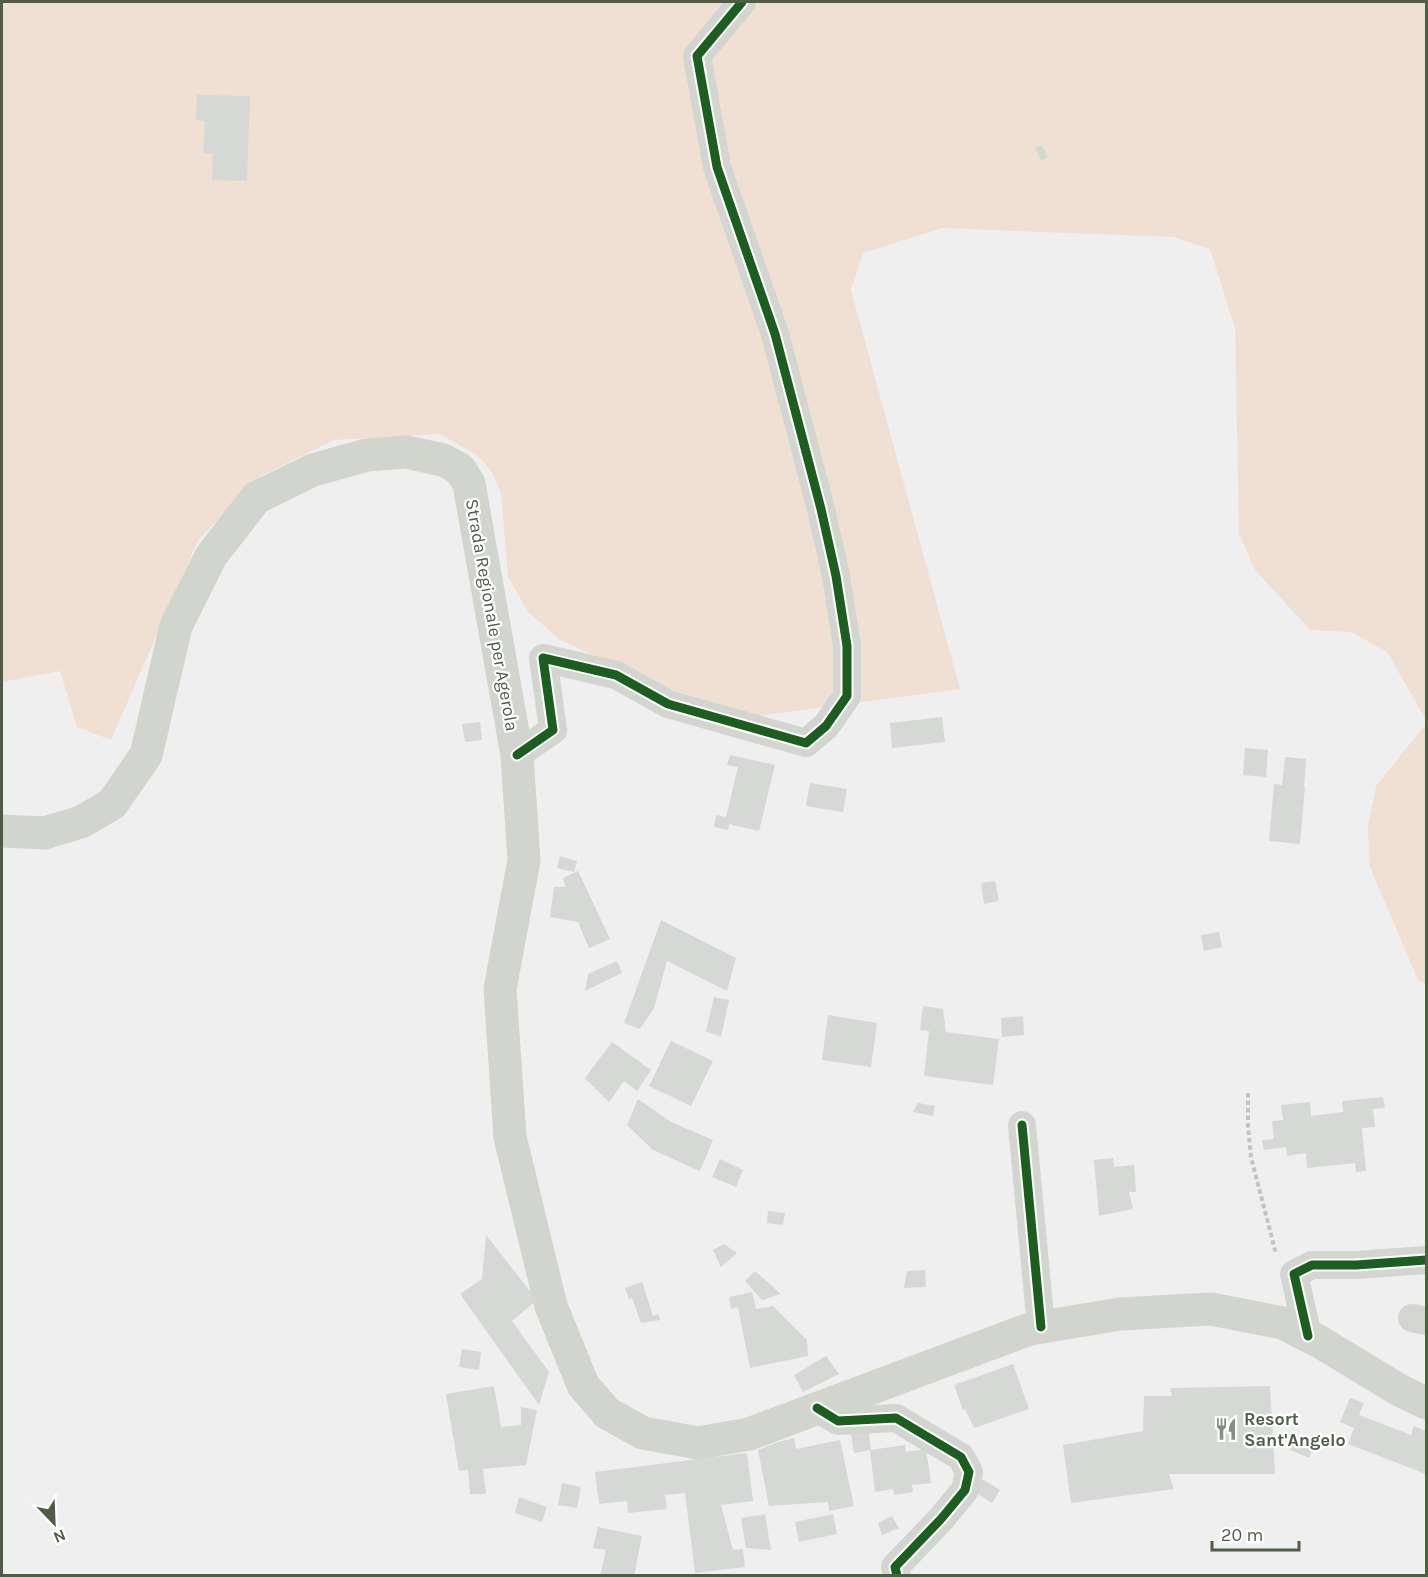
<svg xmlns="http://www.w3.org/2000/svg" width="1428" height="1577" font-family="Karla,sans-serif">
<rect width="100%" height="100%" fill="#efeff0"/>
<g fill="#efe0d3">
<path d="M2 2H1426V720L1387 652 1351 632 1310 630 1255 570 1239 534 1235 328 1210 249 1173 237 942 228 863 253 851 290 960 689 759 716 669 689 560 640 528 612 508 577 501 492 492 472 477 455 440 434 334 440 261 476 198 540 111 740 77 727 60 671 2 682Z"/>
<path d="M1426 724V984L1418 980 1370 867 1368 827 1376 786Z"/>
</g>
<g fill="#d5d8d5">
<path d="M197 95 250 96 247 181 212 180 213 153H203L205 121 196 120Z"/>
<path d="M1042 145 1048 157 1041 161 1035 148Z"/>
<path d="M942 717 945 742 892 748 890 723Z"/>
<path d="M480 722 482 740 465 742 462 724Z"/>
<path d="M1245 748 1268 750 1266 777 1243 775Z"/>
<path d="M730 755 775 765 759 831 729 824 728 830 714 827 716 815 726 817 738 767 727 765Z"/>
<path d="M1285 757 1306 759 1304 787H1305L1300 844 1269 841 1274 784 1282 785Z"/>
<path d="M810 783 847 789 843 812 806 806Z"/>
<path d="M560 856 577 861 574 872 557 868Z"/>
<path d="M578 871 610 939 589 948 578 922 550 917 554 887H566L563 878Z"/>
<path d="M995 881 999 901 984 904 981 883Z"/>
<path d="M661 920 736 958 727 991 667 961 654 1008 640 1029 624 1023Z"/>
<path d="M1219 932 1222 947 1204 951 1201 935Z"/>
<path d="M617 961 622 973 585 991 588 974Z"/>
<path d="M714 997 729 1000 721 1037 706 1031Z"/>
<path d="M923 1006 943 1009 946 1032 999 1039 993 1085 924 1076 929 1031 920 1030Z"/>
<path d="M828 1015 877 1023 871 1067 822 1060Z"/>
<path d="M1023 1016 1024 1035 1002 1037 1001 1018Z"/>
<path d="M671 1041 713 1061 691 1106 649 1086Z"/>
<path d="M612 1042 651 1070 637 1091 624 1081 609 1102 585 1078Z"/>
<path d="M1383 1097 1385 1108 1373 1109 1375 1127 1362 1128 1366 1171 1356 1172 1355 1163 1307 1168 1306 1153 1287 1156 1286 1147 1264 1150 1262 1140 1274 1139 1272 1121 1283 1120 1281 1105 1310 1102 1311 1116 1343 1112 1342 1101Z"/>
<path d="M638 1099 671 1122 713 1140 700 1171 653 1150 627 1125Z"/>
<path d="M918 1103 935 1106 933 1116 913 1112Z"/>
<path d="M1113 1158 1114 1167 1134 1165 1136 1192H1129L1133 1209 1099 1216 1094 1160Z"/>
<path d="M720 1159 743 1170 736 1187 712 1177Z"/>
<path d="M768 1211 785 1213 783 1225 767 1223Z"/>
<path d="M486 1235 537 1300 512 1321 549 1372 539 1405 460 1294 482 1279Z"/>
<path d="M724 1244 737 1253 721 1267 713 1250Z"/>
<path d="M925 1270 926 1287 904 1288 907 1271Z"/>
<path d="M755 1271 781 1294 762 1300 745 1281Z"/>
<path d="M642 1282 653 1316 658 1314 660 1320 641 1323 632 1298 629 1299 625 1288Z"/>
<path d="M752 1292 756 1309 773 1306 807 1340 808 1356 750 1368 738 1307 731 1309 729 1297Z"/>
<path d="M462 1349 481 1352 479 1370 459 1367Z"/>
<path d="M826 1356 839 1374 803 1392 794 1375Z"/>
<path d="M1013 1364 1029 1409 974 1428 965 1409 963 1410 954 1385Z"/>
<path d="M494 1386 501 1427 521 1425V1407L537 1410 526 1465 483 1469 486 1494H470L468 1470 459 1471 446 1394Z"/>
<path d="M1270 1386 1275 1474H1169L1174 1489 1071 1503 1063 1445 1143 1431 1144 1396H1172L1170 1388Z"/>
<path d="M1350 1398 1364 1403 1359 1415 1411 1435 1414 1426 1426 1431V1474L1348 1444 1354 1428 1340 1422Z"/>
<path d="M868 1424 871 1450 854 1453 850 1428Z"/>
<path d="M794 1438 796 1449 840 1440 854 1506 829 1511 828 1502 769 1506 758 1450 778 1442Z"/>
<path d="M1295 1438 1314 1446 1309 1458 1290 1450Z"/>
<path d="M905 1445 906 1452 926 1449 931 1483 912 1485 913 1492 894 1495 893 1489 875 1492 870 1450Z"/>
<path d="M747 1453 753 1501 721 1505 733 1550 743 1549 745 1567 695 1573 685 1493 665 1495 667 1509 628 1513 627 1501 599 1504 595 1472Z"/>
<path d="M982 1479 1000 1490 992 1503 974 1492Z"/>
<path d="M562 1483 581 1487 577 1508 558 1505Z"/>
<path d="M519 1497 547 1507 542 1522 515 1513Z"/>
<path d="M765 1514 771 1550 746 1548 741 1518Z"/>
<path d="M833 1514 837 1534 799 1542 795 1522Z"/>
<path d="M892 1516 899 1528 882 1535 878 1523Z"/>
<path d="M598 1527 642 1536 634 1576H600L606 1550 593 1548Z"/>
</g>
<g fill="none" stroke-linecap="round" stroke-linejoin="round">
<path stroke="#c6c4ba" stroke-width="4" stroke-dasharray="4.5 3" stroke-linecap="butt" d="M1248 1093V1127L1251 1157 1276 1254"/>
<g stroke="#d2d5d0" stroke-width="28">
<path d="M517 755 553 730 543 658 616 675 668 704 806 743 826 726 847 696V646L836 576 821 509 775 334 717 167 697 56 742 2"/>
<path d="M1022 1125 1041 1327"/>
<path d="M1412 1318 1426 1321"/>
<path d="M1308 1336 1294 1274 1312 1265H1356L1426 1260"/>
<path d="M817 1408 838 1421 896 1418 961 1457 969 1472 965 1490 941 1519 895 1567 897 1576"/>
</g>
<path stroke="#d1d5ce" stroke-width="33" d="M2 831 44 833 81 822 112 804 146 755 176 626 211 556 256 498 313 470 367 455 406 452 443 460 460 469 469 484 517 755 524 860 500 989 510 1137 551 1306 583 1385 607 1413 643 1433 698 1443 749 1434 1030 1329 1120 1314 1211 1309 1283 1323 1320 1342 1399 1390 1426 1403"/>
<g stroke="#fff" stroke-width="13">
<g id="cycleway">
<path d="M517 755 553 730 543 658 616 675 668 704 806 743 826 726 847 696V646L836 576 821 509 775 334 717 167 697 56 742 2"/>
<path d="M1022 1125 1041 1327"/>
<path d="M1308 1336 1294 1274 1312 1265H1356L1426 1260"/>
<path d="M817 1408 838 1421 896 1418 961 1457 969 1472 965 1490 941 1519 895 1567 897 1576"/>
</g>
</g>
<use href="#cycleway" stroke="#1b5e20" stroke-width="9"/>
</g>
<defs>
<g id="restaurant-bare" transform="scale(1.8)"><path d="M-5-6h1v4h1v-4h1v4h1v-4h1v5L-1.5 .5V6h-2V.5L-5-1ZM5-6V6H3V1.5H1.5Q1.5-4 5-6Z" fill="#878f82" stroke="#fff" stroke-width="2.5" paint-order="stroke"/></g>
</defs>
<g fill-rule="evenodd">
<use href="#restaurant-bare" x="1226" y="1429"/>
</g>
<g text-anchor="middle" stroke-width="4.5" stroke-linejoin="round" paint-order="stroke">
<g font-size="18" fill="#4f5c46" stroke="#fff">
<text transform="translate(492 615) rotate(80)" y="6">Strada Regionale per Agerola</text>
</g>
<g font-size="18" font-weight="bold" fill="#4f5c46" stroke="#fff" text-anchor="start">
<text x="1244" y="1425">Resort<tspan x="1244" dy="21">Sant'Angelo</tspan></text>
</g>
</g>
<rect width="1428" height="1577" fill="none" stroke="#4f5c46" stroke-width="6"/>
<g transform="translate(54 1523) rotate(157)" stroke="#ffffff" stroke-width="4.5" paint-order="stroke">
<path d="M0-4.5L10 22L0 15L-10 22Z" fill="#4f5c46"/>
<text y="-9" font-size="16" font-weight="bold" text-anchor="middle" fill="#4f5c46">N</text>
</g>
<path d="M1212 1541v9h87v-9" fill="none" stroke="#4f5c46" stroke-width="3"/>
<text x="1221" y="1541" font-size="18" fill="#4f5c46" stroke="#ffffff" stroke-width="4.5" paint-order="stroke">20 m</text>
</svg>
